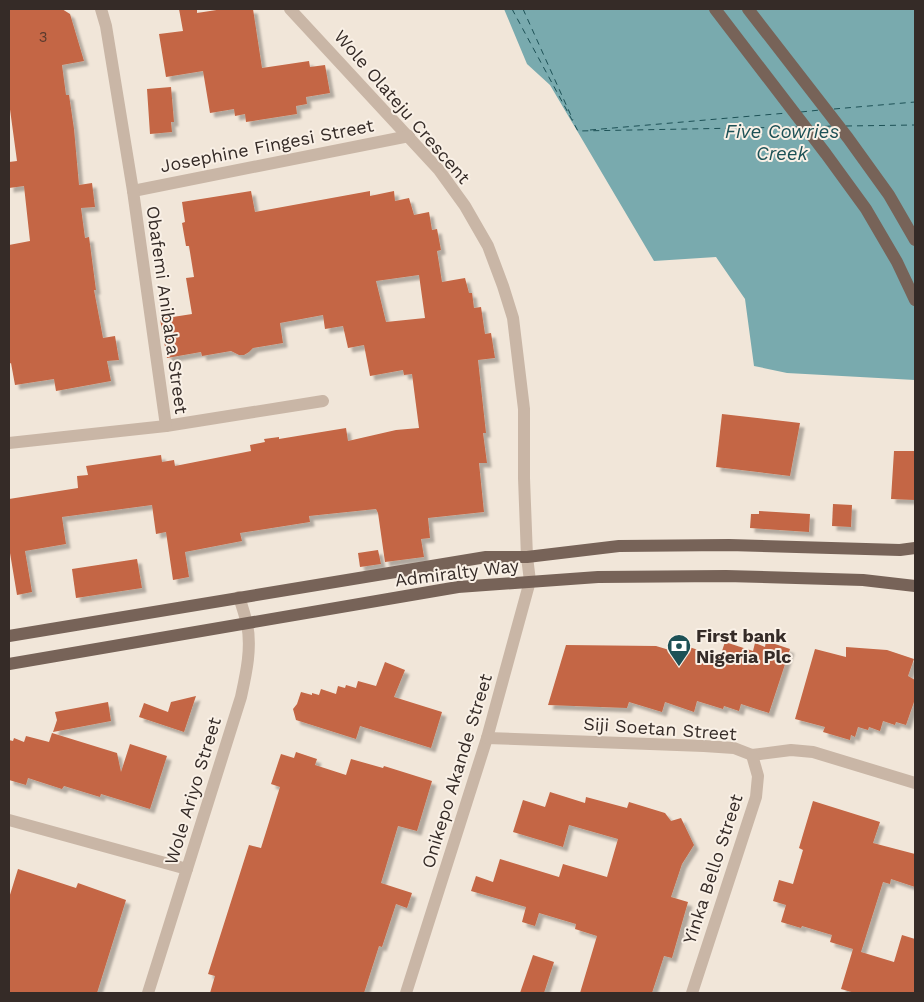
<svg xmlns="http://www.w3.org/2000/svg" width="924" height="1002" font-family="'Work Sans',sans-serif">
<defs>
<filter id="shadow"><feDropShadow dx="4.5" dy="4.5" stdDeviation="1" flood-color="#0004"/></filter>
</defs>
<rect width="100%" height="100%" fill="#f1e6d9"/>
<path fill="#79aaae" d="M504 9H915V380L787 373 754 366 745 299 716 257 654 261 550 85 527 64Z"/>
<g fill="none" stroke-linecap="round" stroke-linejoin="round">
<g stroke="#1d5156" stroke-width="1" stroke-dasharray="6 5" stroke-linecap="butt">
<path d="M512 9 578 131 797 127"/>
<path d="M523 9 573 120"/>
<path d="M834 109 915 102"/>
<path d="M801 112 820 110"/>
<path d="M846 126 915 125"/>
<path d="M814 127 832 126"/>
<path d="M590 130 787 113"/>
</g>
</g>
<g fill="#c46644" fill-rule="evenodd" filter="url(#shadow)">
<path d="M9 9H62L70 14 84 61 62 65 66 95H69L74 129 79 185 92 183 95 207 81 208 85 238 89 237 96 290H94L103 338 115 336 119 360 107 361 111 381 56 391 54 379 15 385 11 363 9 364V245L30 241 24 186 9 188V162L17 161 9 102Z"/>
<path d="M179 9H197V13L223 9H253L262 68 309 61 310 67 325 65 330 93 306 97 307 104 296 106 297 114 246 122 245 114 235 116 234 109 210 113 203 71 166 77 159 34 183 31Z"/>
<path d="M171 87 174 122H171L172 132 150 134 147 89Z"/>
<path d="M251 191 255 212 370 191V196L394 191 395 201 409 198 414 215 429 212 432 230 437 229 441 250 437 251 442 282 465 278 469 293H472L474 308 481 307 485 334 491 333 495 358 478 360 486 433H483L487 463H479L484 512 428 518 430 538 421 539 424 557 385 562 378 513 376 509 309 516 310 522 240 533 242 541 185 552 189 577 173 580 166 532 156 534 152 505 62 517 66 544 25 551 32 592 17 595 9 547V499L78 488 77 476 88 475 86 466 161 455 162 462 174 460 175 466 251 451 250 445 265 442 264 439 279 437V439L346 428 348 441 396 430 419 428 412 374 404 375 403 370 370 376 364 345 348 348 343 326 325 329 323 315 280 323 283 343 253 348 249 352 244 355H239L231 351 202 356 201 352 167 358 160 319 192 314 186 278 194 277 189 246H186L182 223 185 222 182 202ZM419 275 425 318 386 322 376 281Z"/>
<path d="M722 414 800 423 790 476 716 467Z"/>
<path d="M894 451H915V500L891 499Z"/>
<path d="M833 504 852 505 851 527 832 526Z"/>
<path d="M759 511 810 514 809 532 750 528 751 514H759Z"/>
<path d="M378 550 381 564 360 567 358 553Z"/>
<path d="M137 559 142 588 76 598 72 569Z"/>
<path d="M766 641 790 649 769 713 741 704 739 711 724 706 723 709 697 701 694 712 665 702 662 712 629 702 627 708 548 705 566 645 656 646 686 655 689 647 720 657 725 642 753 651 755 643 765 647Z"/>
<path d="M846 647 887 650 914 659 908 676 915 680V699L906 725 896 722 895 725 883 721 880 731 869 727 868 730 858 727 855 737 851 735 850 740 823 732 825 727 795 719 815 649 846 657Z"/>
<path d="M385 662 405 670 394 697 442 712 431 748 360 726 356 739 296 720 293 709 297 704 301 692 312 695V693L319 695 321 689 336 694 338 686 345 688 346 685 356 688 358 681 376 686Z"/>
<path d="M196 696 184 732 139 717 144 703 168 712 171 702Z"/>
<path d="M108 702 111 721 53 732 57 720 55 712Z"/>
<path d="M52 733 117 753 121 772 130 744 167 756 150 809 101 794 100 797 64 786 62 789 28 778 26 785 9 780V740L13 741 14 738 24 742 26 736 49 742Z"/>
<path d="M296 752 317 759 315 765 346 775 351 759 383 768 384 766 432 781 417 831 398 826 381 883 412 893 407 908 396 904 382 947 379 946 364 993H210L215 976 208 974 249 845 261 848 280 787 271 784 281 754 294 758Z"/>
<path d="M550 792 585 803 586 797 627 808 629 802 665 813 671 821 681 818 694 845 682 864 671 897 688 902 672 958 664 956 652 993H580L597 936 575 929 576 924 539 913 535 926 522 922 526 907 471 891 476 876 493 882 500 859 559 877 563 864 607 877 618 839 569 825 563 847 513 832 523 800 545 807Z"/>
<path d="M813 801 880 822 873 843 915 854V887L891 879 890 884 883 882 861 952 894 962 902 935 915 939V993H855L841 989 853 949 830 942 832 935 802 926 801 928 781 922 786 905 773 901 779 880 793 884 803 850 799 848Z"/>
<path d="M18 869 76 888 78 883 126 900 97 993H9V898Z"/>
<path d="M533 955 554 962 544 993H520Z"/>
</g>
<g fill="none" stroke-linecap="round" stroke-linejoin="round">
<g stroke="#c9b6a6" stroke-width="12">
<path d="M290 9 439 170 465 206 488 246 503 286 513 318 524 409V478L527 557 530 581 487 738 406 993"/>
<path d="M133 191 409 136"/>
<path d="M166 426 323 401"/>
<path d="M9 443 166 426 133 191 106 26 101 9"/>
<path d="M487 738 704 746 734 748 752 755 791 750 813 752 915 783"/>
<path d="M9 820 187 869"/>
<path d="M148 993 241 697C246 674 252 648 247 624 245 615 242 606 239 597"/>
<path d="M692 993 756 797 758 776 752 755"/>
</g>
<g stroke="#776358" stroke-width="12">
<path d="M715 9 826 154 866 209 897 262 915 300"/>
<path d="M748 9 848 138 889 195 915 240"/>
<path d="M9 636 486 557H527L619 546 729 545 900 550 915 548"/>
<path d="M9 664 458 587 598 577 726 576 863 580 915 586"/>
</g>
</g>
<defs>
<g id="bank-pin" transform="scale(1.25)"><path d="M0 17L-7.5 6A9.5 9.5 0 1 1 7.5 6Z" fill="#1d5156" stroke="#f9f0e6"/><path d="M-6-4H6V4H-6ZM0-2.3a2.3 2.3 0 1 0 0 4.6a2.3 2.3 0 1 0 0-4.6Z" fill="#fff"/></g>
</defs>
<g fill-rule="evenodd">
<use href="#bank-pin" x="679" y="646"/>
</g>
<g text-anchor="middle" stroke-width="4" stroke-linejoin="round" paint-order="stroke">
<g font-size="15" fill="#593a2e">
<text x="43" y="42">3</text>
</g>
<g font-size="18" fill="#352b27" stroke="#f9f0e6">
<text transform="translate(402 107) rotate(49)" y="6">Wole Olateju Crescent</text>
<text transform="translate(267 146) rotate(-11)" y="6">Josephine Fingesi Street</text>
<text transform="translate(167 310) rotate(82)" y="6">Obafemi Anibaba Street</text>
<text transform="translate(457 573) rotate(-7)" y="6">Admiralty Way</text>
<text transform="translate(660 729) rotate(4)" y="6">Siji Soetan Street</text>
<text transform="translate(457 771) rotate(-73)" y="6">Onikepo Akande Street</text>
<text transform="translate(193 791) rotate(-73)" y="6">Wole Ariyo Street</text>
<text transform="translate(713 869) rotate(-72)" y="6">Yinka Bello Street</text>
</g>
<g font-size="18" font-weight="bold" fill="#352b27" stroke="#f9f0e6" text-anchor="start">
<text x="696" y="642">First bank<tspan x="696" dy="21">Nigeria Plc</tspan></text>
</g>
<g font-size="19" font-style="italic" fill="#1d5156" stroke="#f9f0e6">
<text x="782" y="138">Five Cowries<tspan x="782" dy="22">Creek</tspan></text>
</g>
</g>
<rect width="924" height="1002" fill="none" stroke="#352b27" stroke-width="20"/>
</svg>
